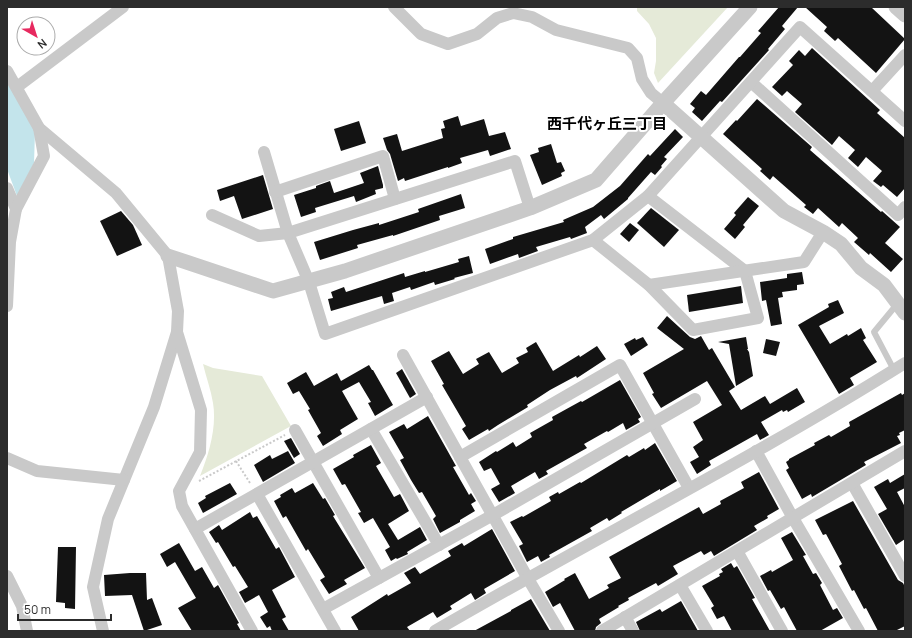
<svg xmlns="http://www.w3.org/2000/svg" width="912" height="638" font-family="Manrope,'Noto Sans JP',sans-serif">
<rect width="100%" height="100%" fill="#fff"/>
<g fill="#e5ead8">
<path d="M637 7H728L658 83 654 73 656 61V38L649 24 637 11Z"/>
<path d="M203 364 213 368 262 376 291 426 200 476C209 454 217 427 213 403 211 390 206 377 203 364Z"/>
</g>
<path fill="#c3e4eb" d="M7 80 35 131 34 163 17 196 7 169Z"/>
<g fill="#131313">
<path d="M779 7H798L782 26 785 29 768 49 769 50 722 102 720 101 702 121 692 112 695 108 690 104 701 91 706 95 739 57H740L761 33 758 31Z"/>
<path d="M805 7H871L905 39 876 73 838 38 835 41 824 31 827 27Z"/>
<path d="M812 48 880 110 877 113 905 138V188L897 197 883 185 881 187 873 181 882 171 866 157 858 167 848 158 855 150 839 136 832 145 795 112 802 104 787 91 782 96 772 87 793 65 789 61 799 50 805 56Z"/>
<path d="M757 99 812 147 810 150 881 212 882 211 900 227 885 243 903 259 891 272 870 253 869 255 854 242 858 238 842 223 839 227 818 208 813 214 804 207 806 205 773 176 770 180 760 171 762 169 723 134 736 120 737 121Z"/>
<path d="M458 116 461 126 484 119 489 136 505 132 511 149 490 156 488 150 460 158 462 163 448 168V167L405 181 404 178 398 181 390 154 387 150 383 138 397 134 402 151 443 138 441 129 445 128 443 121Z"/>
<path d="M359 121 366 143 341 151 334 129Z"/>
<path d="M675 129 683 137 664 157 667 159 661 166 662 167 655 175 651 172 628 198V199L604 219 601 215 585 227 587 233 571 239 570 237 536 247 538 251 519 258 518 254 490 264 485 249 513 239V237L564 222 563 220 593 207 620 186 648 154 650 156Z"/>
<path d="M551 144 557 163 561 162 565 171 561 173 562 176 542 185 530 155 539 152 538 148Z"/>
<path d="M378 166 383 185V188L375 190 376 194 356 202 354 196 315 208 316 212 301 217 294 195 316 188V186L330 181 334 193 364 183 360 173Z"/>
<path d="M263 175 273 209 242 219 234 196 220 201 217 190Z"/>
<path d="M461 194 465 208 439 216 440 220 393 236V235L357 245 358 248 320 260 314 242 353 230 379 223V225L419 212 418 209Z"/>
<path d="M748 197 759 206 743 225 745 227 735 239 724 229 736 215 734 213Z"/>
<path d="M651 208 679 230 664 247 637 223Z"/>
<path d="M121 211 133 225 142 245 117 256 100 221Z"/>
<path d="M630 223 639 230 629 242 620 234Z"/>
<path d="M469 256 473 273 454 278 455 279 435 285 434 282 411 290 410 287 392 293 394 301 384 304 382 296 331 311 328 299 333 298 331 292 344 287 346 292 404 273 405 277 425 271V272L459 262 458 259Z"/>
<path d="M802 272 804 284 797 285V290L782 292 783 297 778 298 782 324 771 326 766 300 762 301 760 282 787 278V274Z"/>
<path d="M741 286 743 303 689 312 687 295Z"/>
<path d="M838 300 844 313 819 326 830 344 847 334 848 336 861 328 866 338 863 340 877 362 850 378 854 385 839 394 798 325 829 307 828 304Z"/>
<path d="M667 316 690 337 695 339 701 336 709 350 712 348 735 387 729 391 741 410 765 396 770 404 797 388 805 402 788 412 787 410 783 412 782 410 761 422 769 435 760 440 757 434 709 461 711 465 697 474 690 462 699 457 693 447 703 440 693 422 722 405 707 381 661 408 652 394 654 393 643 373 684 349 657 328Z"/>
<path d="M643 337 648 345 631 356 624 344 635 338 636 340Z"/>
<path d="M746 337 748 349H747L749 352 753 376 736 386 729 344 718 342Z"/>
<path d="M766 339 780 342 776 356 763 353Z"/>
<path d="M536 342 553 371 579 355 580 357 597 346 606 359 577 378 576 376 550 390 527 405 528 407 498 425 489 431 488 429 469 440 462 429 466 426 442 385 444 384 431 361 449 351 463 374 479 364 476 359 489 352 502 373 519 363 516 358 528 352 526 348Z"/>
<path d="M369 365 372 370H373L393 405 375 416 368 403 371 402 359 382 342 391 358 419 340 430 342 434 323 446 317 436 321 433 308 410 310 409 299 391 293 394 287 383 306 372 314 386 337 373 341 381Z"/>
<path d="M402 369 416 394 410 398 396 373Z"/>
<path d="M620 380 641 417 638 419 640 422 626 430 623 423 608 432 607 431 584 444 587 448 546 471 548 474 539 479 535 472 511 486 515 493 499 502 491 489 500 484 491 468 484 471 479 462 496 451 497 452 513 442 516 447 532 437 530 433 553 420 552 417 581 401 582 402Z"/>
<path d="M901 393 902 395 905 393V430L899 433 900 435 897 436 901 443 864 462 866 465 812 497 811 494 802 499 786 470 789 468 786 462 789 460V459L815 445 814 443 829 435 831 437 850 426 849 422Z"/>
<path d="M428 416 456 466 453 467 469 495 471 493 476 501 471 504 475 511 460 520V522L440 533 433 519 436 516 422 492 419 493 411 480 400 460 404 458 389 432 404 424 407 429Z"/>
<path d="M291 438 300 454 294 458 284 441Z"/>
<path d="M655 443 677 481 660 491V489L621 512 622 513 609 521 607 518 590 528 592 531 549 555 550 557 541 562 538 556 527 562 519 546 523 544 510 522 522 516 523 517 551 501 549 497 558 492 559 494 580 482 581 483 627 455 629 457 644 448 645 450Z"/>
<path d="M371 445 381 463 376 466 394 497 400 494 409 511 388 524 398 540 420 527 427 540 407 552 408 554 397 559 396 558 391 561 385 550 390 547 373 518 364 523 358 513 361 512 345 484 342 485 333 469 354 457 353 455Z"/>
<path d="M288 451 295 463 263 482 254 465 270 455 272 459Z"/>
<path d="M759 472 779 509 767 516 768 518 754 526 757 530 714 556 711 551 704 555 701 551 673 566 678 574 658 586 656 583 628 598 629 600 618 606 619 607 599 619 601 623 596 627 595 631H575L560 603 553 607 545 592 565 580 564 579 575 573 589 599 609 588 607 585 621 578 609 557 699 507 703 514 721 504 720 501 744 488 741 482Z"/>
<path d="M905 474V488L897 492 905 507V539L896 545 878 514 887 509 874 487 888 479 890 483Z"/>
<path d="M230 483 237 494 203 513 198 503 206 498 205 496Z"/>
<path d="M313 483 323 499 325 498 335 515 333 516 365 568 344 580 347 584 329 594 320 580 325 577 308 549 306 551 286 516 283 518 274 501 281 497 280 495 292 488 295 493Z"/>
<path d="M853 501 898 580 903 583 905 587V626L895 631H878L866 608 864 609 854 590 852 591 839 566 842 564 826 534 823 535 815 520Z"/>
<path d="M250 512 253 518 257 516 276 549 279 547 295 577 272 590 286 617 282 619 289 631H272L270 626 267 628 260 617 268 612 259 595 245 603 239 592 248 587 235 566 233 567 218 542 216 543 209 532 219 525 222 530Z"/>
<path d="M492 529 515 571 484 589 486 593 475 600 471 593 450 606 452 609 437 618 433 612 407 627 410 631H359L351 617 387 594 388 596 411 583 404 573 415 567 420 574 451 556 448 551 462 543 464 546Z"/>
<path d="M792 532 806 555 803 556 813 574 816 573 822 583 820 585 833 610 837 608 843 618 820 631H797L784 607 781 609 770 590 768 591 760 576 771 570 772 572 793 560 781 538Z"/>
<path d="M179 543 195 571 202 567 214 588 218 585 239 623 237 624 241 631H192L178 608 196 598 175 562 167 567 160 554Z"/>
<path d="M58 547H76L75 609 65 608V603L56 602Z"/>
<path d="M731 563 734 568 737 566 755 598 752 599 770 631H732L724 616 717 619 711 608 714 606 702 586 720 576 719 574 723 572 721 569Z"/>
<path d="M130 573H146L147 600 152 598 162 625 144 631 132 595 105 596 104 575Z"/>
<path d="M531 599 550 631H474L511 611V610Z"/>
<path d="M681 601 698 631H640L636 622 660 609 662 612Z"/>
</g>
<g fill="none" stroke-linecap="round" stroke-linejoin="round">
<g stroke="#c9c9c9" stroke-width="2" stroke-dasharray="2 2" stroke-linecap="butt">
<path d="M236 461 250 483"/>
<path d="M199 481 285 435"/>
</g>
<path stroke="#c9c9c9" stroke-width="6" d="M894 370 874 332 898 303"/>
<g stroke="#c9c9c9" stroke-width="12">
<path d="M394 7 421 34 448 44 477 34 497 18 513 13 532 17 556 30 628 48 637 58 642 79 651 93 663 103"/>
<path d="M7 71 39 128 116 193 168 256 178 311 177 332 154 407 108 519 93 587 103 631"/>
<path d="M751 82 898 215 905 207"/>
<path d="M17 87 123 7"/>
<path d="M872 91 905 55"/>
<path d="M264 152 288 233 309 282 325 334 593 240 648 196 800 27 905 121"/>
<path d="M7 188 16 209 10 242 7 306"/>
<path d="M275 192 383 156 395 199"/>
<path d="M16 209 44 156 39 128"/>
<path d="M212 215 259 236 288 233 515 161 530 208"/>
<path d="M593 240 649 285 693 330 758 318 745 271 648 196"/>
<path d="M649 285 804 262 823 232"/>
<path d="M177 332 201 410 200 452 179 491 182 506 252 631"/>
<path d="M403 355 527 577 559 631"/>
<path d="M371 429 439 545"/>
<path d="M295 430 379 578"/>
<path d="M756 451 793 518 859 631"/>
<path d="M460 457 620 365 689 488"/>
<path d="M7 458 37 471 124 480"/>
<path d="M852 483 905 576"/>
<path d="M257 494 335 631"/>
<path d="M195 529 427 397"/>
<path d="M737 551 782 631"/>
<path d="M7 576 22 606 27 631"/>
<path d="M680 585 707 631"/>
<path d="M323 609 493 515 695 399"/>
<path d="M625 617 633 631"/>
<path d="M435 631C591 540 752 459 905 363"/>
<path d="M602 631 905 451"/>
</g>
<g stroke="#c9c9c9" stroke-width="15">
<path d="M896 7 905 15"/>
<path d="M663 103 784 211 823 232 841 244 861 268 884 285 905 313"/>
<path d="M168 256 273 291 345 271 530 208 596 180 663 103 750 7"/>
</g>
</g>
<g text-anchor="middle" stroke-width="4" stroke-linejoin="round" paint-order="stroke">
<g font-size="15" font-weight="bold" fill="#000" stroke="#fff">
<text x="607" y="129">西千代ヶ丘三丁目</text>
</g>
</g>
<rect width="912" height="638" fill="none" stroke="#2c2c2c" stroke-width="16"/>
<g transform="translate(36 36) rotate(141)"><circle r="19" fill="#ffffff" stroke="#ababab"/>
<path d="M0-3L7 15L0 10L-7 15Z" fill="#e7295f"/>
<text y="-6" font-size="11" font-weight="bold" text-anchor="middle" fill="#2c2c2c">N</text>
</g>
<path d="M18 614v6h93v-6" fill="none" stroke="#2c2c2c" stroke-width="2"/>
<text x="24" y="614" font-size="12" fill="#2c2c2c" stroke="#ffffff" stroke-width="3" paint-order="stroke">50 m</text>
</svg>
